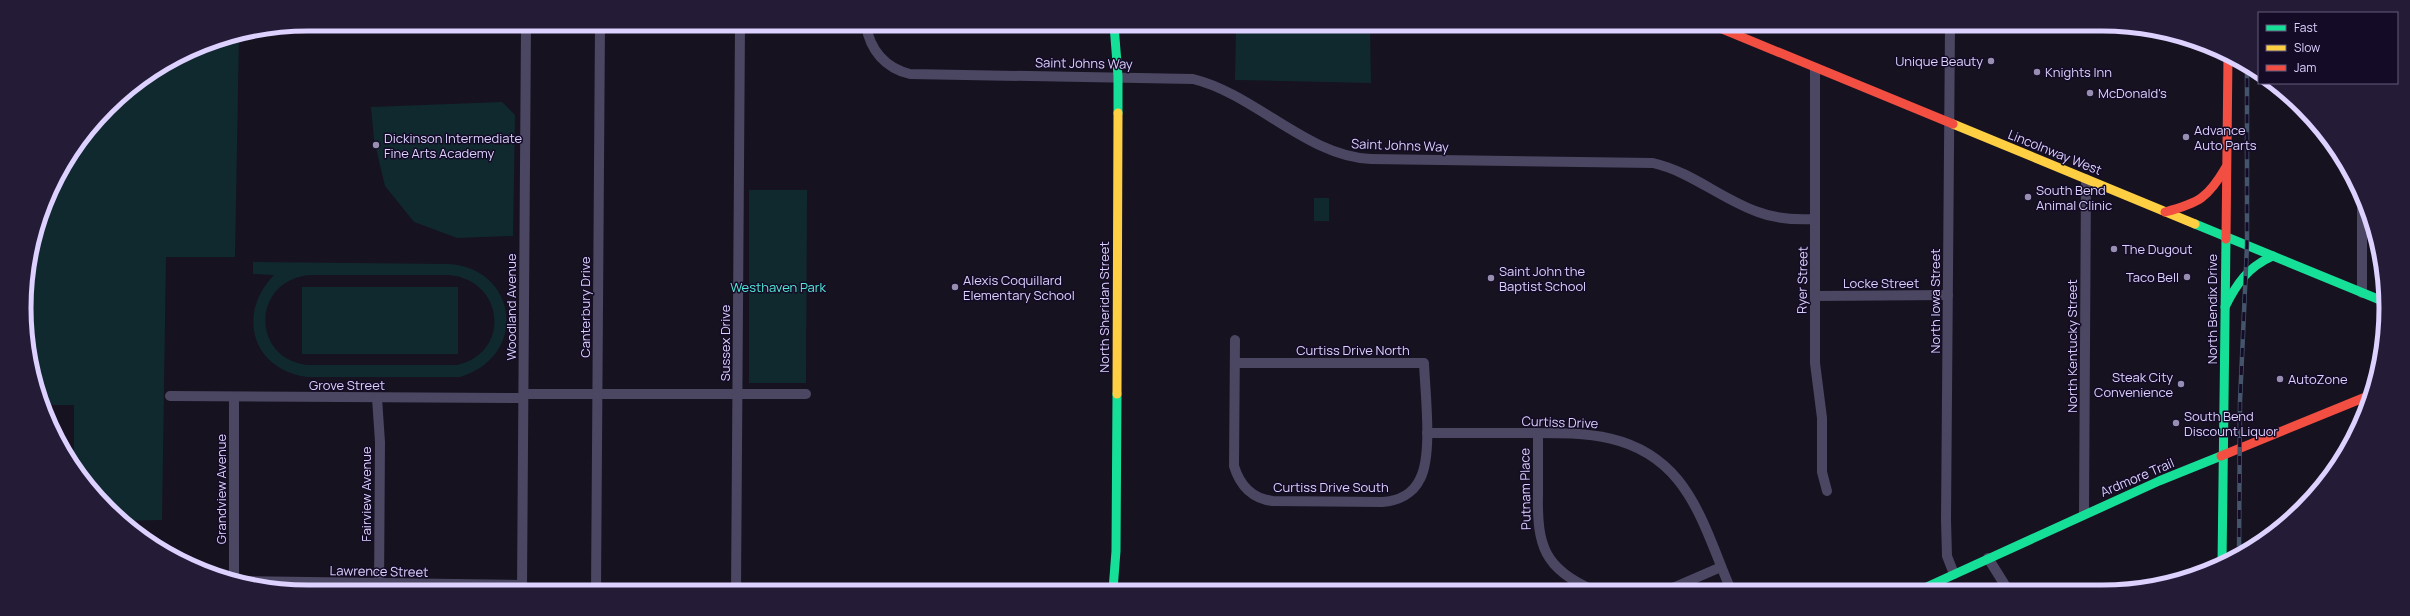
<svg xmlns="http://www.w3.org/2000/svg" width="2410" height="616" font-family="Manrope,sans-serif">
<rect width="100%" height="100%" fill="#161220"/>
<g fill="#10292e" fill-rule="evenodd">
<path d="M1236 25H1370L1371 83 1235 80Z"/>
<path d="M239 34 235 257H166L162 520 120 521 83 481 74 467V405H43L34 382 25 289 34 234 53 182 83 135 121 95 200 46Z"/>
<path d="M502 102 515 115 513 236 457 238 414 222 385 186 374 140 371 107Z"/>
<path d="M749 190H807L806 383H749Z"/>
<path d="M1329 198V221H1314V198Z"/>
<path d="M253 262 449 264C519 269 528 357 460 377H308C252 370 236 314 274 275L253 274ZM311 275H449C504 280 512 352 457 365H309C250 360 251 279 311 275Z"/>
<rect x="302" y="287" width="156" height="67"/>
</g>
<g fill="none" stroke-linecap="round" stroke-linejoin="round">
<g stroke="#4b4661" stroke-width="10">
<path d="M866 25C870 50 885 68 910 74L1193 79C1255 94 1308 157 1371 159L1653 163C1692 172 1721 199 1758 212 1776 219 1796 220 1815 219"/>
<path d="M1430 26V28"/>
<path d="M1950 26 1946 520 1947 556 1954 574"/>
<path d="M1815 68V363L1822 418V472L1827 491"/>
<path d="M2362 293V197"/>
<path d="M1815 296 1948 295"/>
<path d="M1235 340 1234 466C1240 486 1253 499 1273 501L1382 502C1398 501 1413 494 1420 479 1433 455 1425 392 1424 363H1236"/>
<path d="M524 394H806"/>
<path d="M170 396 523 398"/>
<path d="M234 397V581"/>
<path d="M377 398 380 442 379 590"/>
<path d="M1427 433C1458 433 1490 433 1521 433 1580 433 1637 430 1678 480 1703 511 1715 554 1731 590"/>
<path d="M1538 433C1538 454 1538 475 1538 495 1537 545 1544 569 1593 590"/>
<path d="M2084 513 2086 179"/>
<path d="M1988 558 2008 590"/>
<path d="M236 581 522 585"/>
<path d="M522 590 526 24"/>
<path d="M596 590 600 24"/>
<path d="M736 590 740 25"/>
<path d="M1668 590 1721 567"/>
</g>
<g stroke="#16e098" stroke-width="9">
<path d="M1114 25 1118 76V113"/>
<path d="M2195 224 2385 302"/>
<path d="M2225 307C2237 283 2248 267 2273 256"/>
<path d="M2222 564 2226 239"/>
<path d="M1113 590 1116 551 1117 394"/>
<path d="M1920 590 2159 481 2221 456"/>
</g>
<g stroke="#ffcf43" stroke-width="9">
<path d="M1953 124 2195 224"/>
<path d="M1117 394 1118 113"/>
</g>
<g stroke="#f24e42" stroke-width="9">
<path d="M1715 26 1953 124"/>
<path d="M2165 212C2199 203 2208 198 2226 167"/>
<path d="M2226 239 2228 55"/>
<path d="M2221 456 2368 396"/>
</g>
<g stroke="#44546b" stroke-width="4.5">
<path id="rail" d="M2239 555 2240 402 2247 245V64"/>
</g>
<use href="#rail" stroke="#140c26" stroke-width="3" stroke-dasharray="9" stroke-linecap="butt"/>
</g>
<g fill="#978eb1" stroke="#140c26" stroke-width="1.5">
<circle cx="1991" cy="61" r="4"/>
<circle cx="2037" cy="72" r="4"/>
<circle cx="2090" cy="93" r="4"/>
<circle cx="2186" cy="137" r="4"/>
<circle cx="376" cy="145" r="4"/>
<circle cx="2028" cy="197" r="4"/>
<circle cx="2114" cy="249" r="4"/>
<circle cx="2187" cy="277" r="4"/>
<circle cx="1491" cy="278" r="4"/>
<circle cx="955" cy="287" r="4"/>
<circle cx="2280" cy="379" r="4"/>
<circle cx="2181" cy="384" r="4"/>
<circle cx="2176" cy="423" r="4"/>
</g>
<g text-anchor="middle" stroke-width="3" stroke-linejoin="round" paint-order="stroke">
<g font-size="13" fill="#dcd1ff" stroke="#140c26" text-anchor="start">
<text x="1983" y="66" text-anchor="end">Unique Beauty</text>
<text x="2045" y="77">Knights Inn</text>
<text x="2098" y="98">McDonald's</text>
<text x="2194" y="135">Advance<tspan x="2194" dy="15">Auto Parts</tspan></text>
<text x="384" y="143">Dickinson Intermediate<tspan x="384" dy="15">Fine Arts Academy</tspan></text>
<text x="2036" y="195">South Bend<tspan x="2036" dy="15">Animal Clinic</tspan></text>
<text x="2122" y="254">The Dugout</text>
<text x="1499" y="276">Saint John the<tspan x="1499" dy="15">Baptist School</tspan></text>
<text x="2179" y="282" text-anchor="end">Taco Bell</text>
<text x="963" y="285">Alexis Coquillard<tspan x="963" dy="15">Elementary School</tspan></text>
<text x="2173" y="382" text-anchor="end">Steak City<tspan x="2173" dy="15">Convenience</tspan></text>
<text x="2288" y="384">AutoZone</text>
<text x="2184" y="421">South Bend<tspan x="2184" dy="15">Discount Liquor</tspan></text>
</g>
<g font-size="13" fill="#dcd1ff" stroke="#140c26">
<text transform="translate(1084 63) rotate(1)" y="5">Saint Johns Way</text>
<text transform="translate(1400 145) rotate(2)" y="5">Saint Johns Way</text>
<text transform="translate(2055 152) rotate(22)" y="5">Lincolnway West</text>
<text transform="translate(1802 280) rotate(-89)" y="5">Ryer Street</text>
<text x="1881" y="288">Locke Street</text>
<text transform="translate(1935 301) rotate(-90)" y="5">North Iowa Street</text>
<text transform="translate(511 307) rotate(-90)" y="5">Woodland Avenue</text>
<text transform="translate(585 307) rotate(-90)" y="5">Canterbury Drive</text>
<text transform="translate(1104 307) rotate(-90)" y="5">North Sheridan Street</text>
<text transform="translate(2212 309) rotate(-90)" y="5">North Bendix Drive</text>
<text transform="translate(725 343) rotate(-90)" y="5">Sussex Drive</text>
<text transform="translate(2072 346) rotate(-90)" y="5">North Kentucky Street</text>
<text x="1353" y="355">Curtiss Drive North</text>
<text x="347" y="390">Grove Street</text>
<text transform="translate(1560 422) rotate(2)" y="5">Curtiss Drive</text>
<text transform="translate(2137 477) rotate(-23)" y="5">Ardmore Trail</text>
<text x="1331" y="492">Curtiss Drive South</text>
<text transform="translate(221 489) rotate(-90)" y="5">Grandview Avenue</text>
<text transform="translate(1525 489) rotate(-91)" y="5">Putnam Place</text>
<text transform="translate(366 494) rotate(-90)" y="5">Fairview Avenue</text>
<text transform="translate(379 571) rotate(1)" y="5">Lawrence Street</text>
</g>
<g font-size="13" fill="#52ead8" stroke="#140c26">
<text x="778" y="292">Westhaven Park</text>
</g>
</g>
<path d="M0 0H2410V616H0ZM308 31H2102A277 277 0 0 1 2379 308V308A277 277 0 0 1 2102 585H308A277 277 0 0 1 31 308V308A277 277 0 0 1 308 31Z" fill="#241c37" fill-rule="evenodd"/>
<path fill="none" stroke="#dcd1ff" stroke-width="5" d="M308 31H2102A277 277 0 0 1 2379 308V308A277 277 0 0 1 2102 585H308A277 277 0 0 1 31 308V308A277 277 0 0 1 308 31Z"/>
<rect x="2258" y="12" width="140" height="72" fill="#140c26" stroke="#645b7d"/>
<rect x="2266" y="25" width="20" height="6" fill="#16e098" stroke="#645b7d"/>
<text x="2294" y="32" font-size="12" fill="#dcd1ff">Fast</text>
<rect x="2266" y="45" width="20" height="6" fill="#ffcf43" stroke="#645b7d"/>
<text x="2294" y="52" font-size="12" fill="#dcd1ff">Slow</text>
<rect x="2266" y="65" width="20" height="6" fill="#f24e42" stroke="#645b7d"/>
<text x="2294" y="72" font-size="12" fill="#dcd1ff">Jam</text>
</svg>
